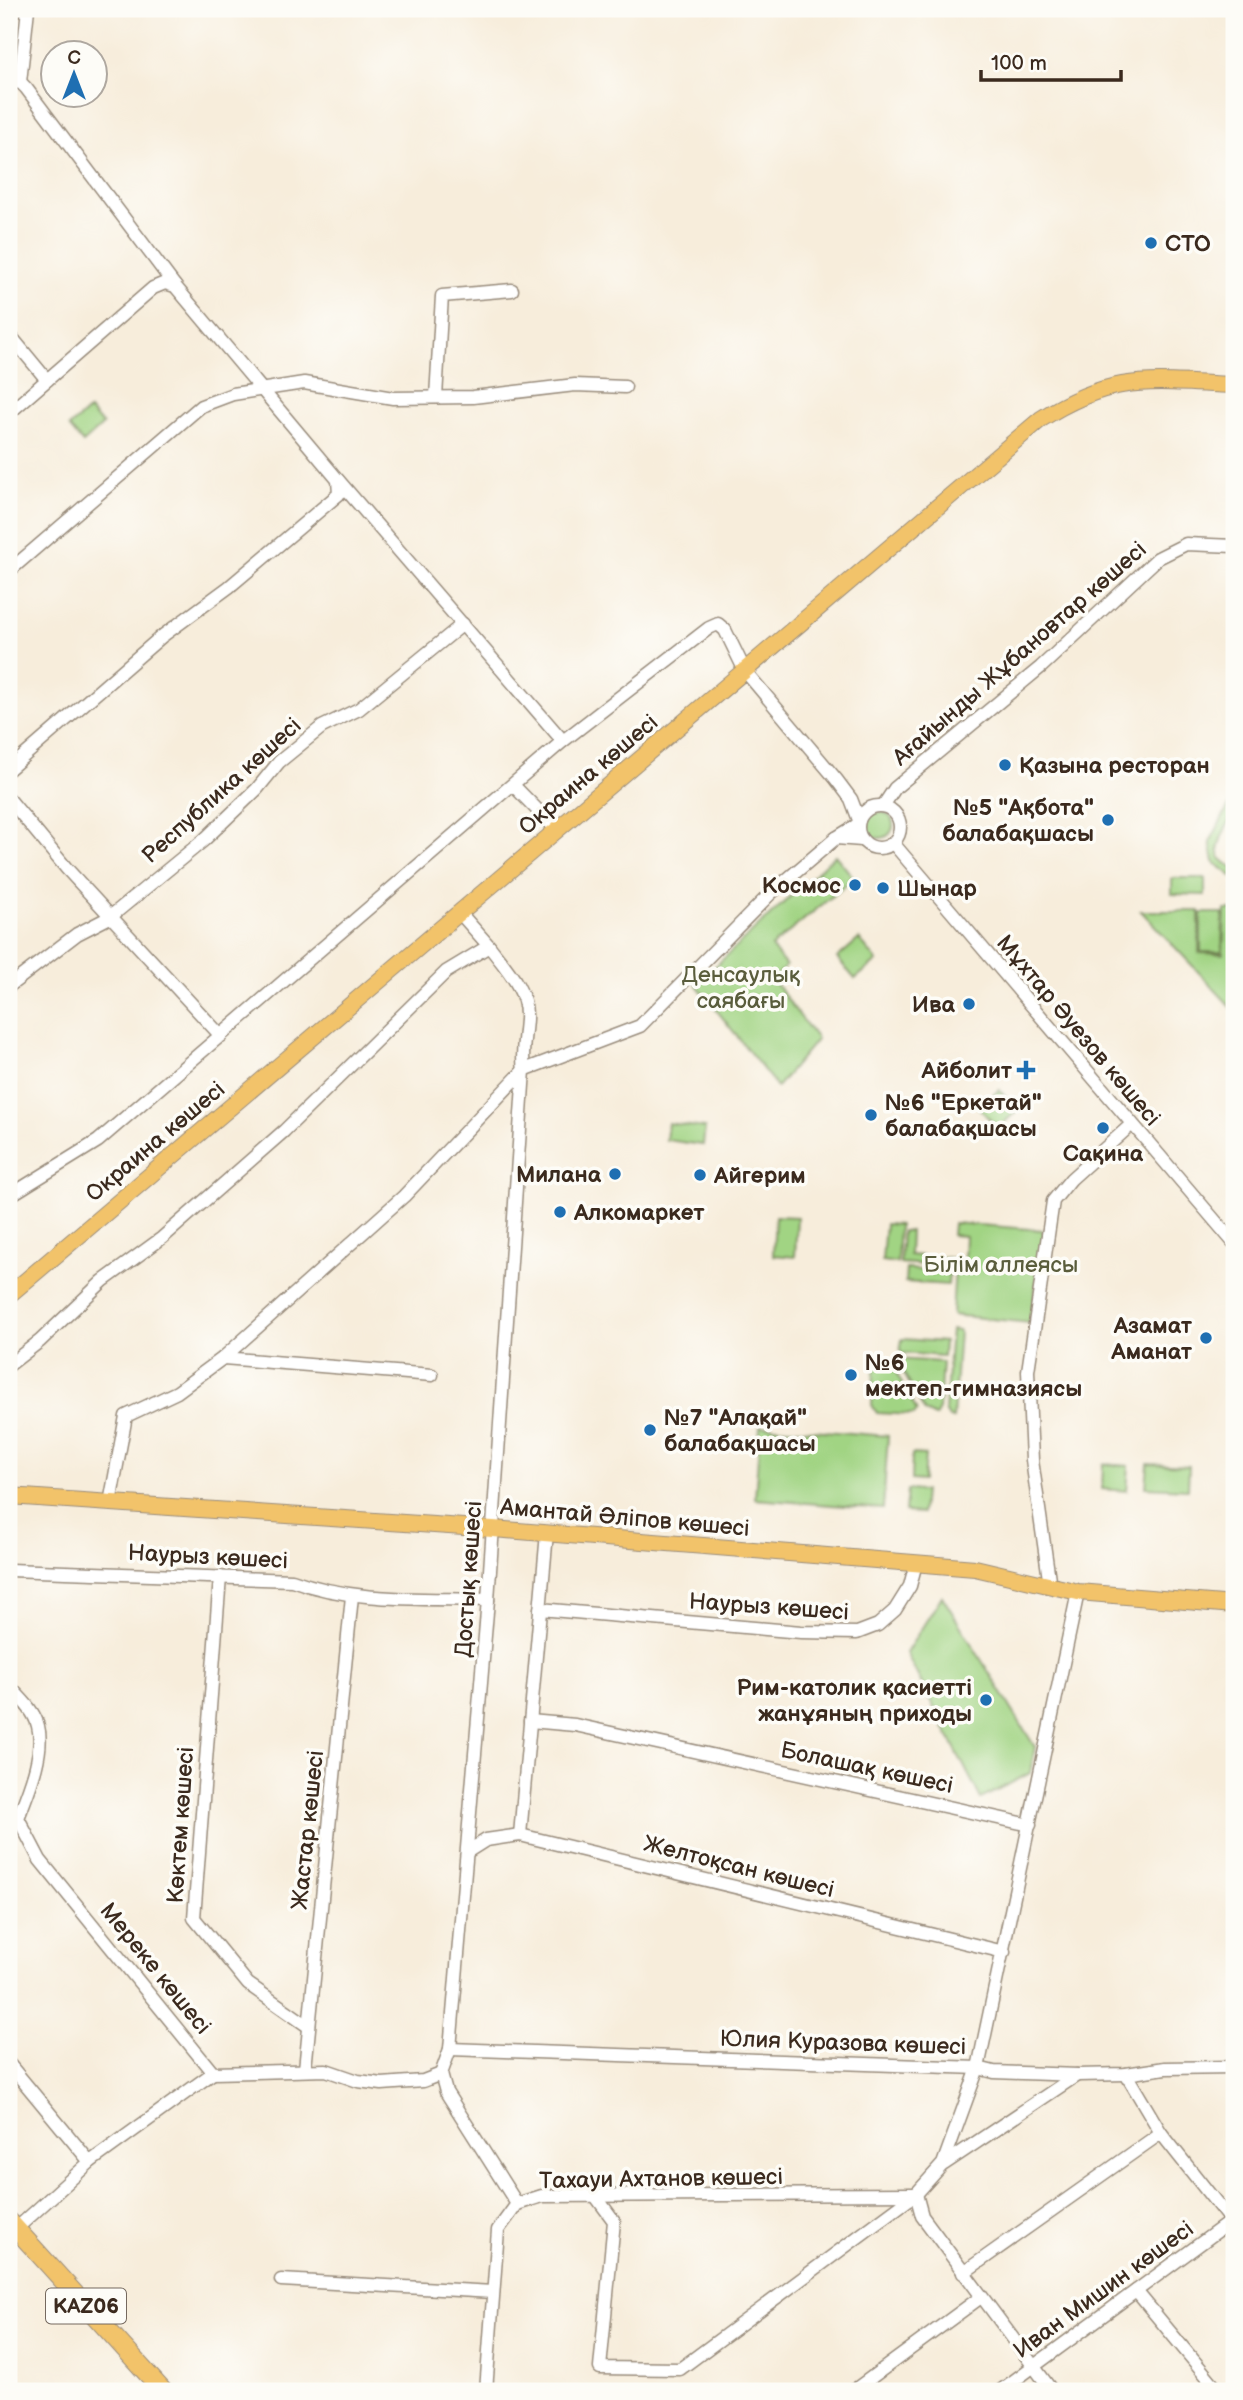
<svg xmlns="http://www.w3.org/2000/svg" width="1243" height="2400" font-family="'Balsamiq Sans',sans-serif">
<rect width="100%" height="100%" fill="#fdfcf7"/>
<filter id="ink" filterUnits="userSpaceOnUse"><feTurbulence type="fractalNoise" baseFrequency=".0143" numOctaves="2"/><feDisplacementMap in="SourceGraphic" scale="14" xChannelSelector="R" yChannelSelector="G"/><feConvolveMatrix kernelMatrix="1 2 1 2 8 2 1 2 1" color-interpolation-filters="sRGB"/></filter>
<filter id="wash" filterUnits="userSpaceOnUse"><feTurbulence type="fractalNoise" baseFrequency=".00686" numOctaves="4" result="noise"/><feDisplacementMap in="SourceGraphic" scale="28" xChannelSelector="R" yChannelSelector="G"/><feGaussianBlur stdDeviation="1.57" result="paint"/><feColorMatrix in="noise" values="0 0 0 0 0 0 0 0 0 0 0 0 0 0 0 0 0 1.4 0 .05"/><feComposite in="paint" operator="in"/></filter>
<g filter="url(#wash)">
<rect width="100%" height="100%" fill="#f7eddb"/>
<g fill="#a1d483" stroke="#6e7f50" stroke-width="2">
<path d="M89 410 103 425 83 443 69 427Z"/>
<path d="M1234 796C1234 802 1235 808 1233 813 1226 831 1204 857 1234 867V878L1214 862 1210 842Z"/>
<circle cx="880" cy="825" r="13"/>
<path d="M835 855 854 878 771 947 786 966 773 980 817 1039 777 1087 696 984Z"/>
<path d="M1172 878H1205V895L1172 894Z"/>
<path d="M1225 910H1234V1010L1141 911H1199V953L1223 954Z"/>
<path d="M1201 913H1223L1222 952H1201Z"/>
<path d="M859 939 877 961 855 979 837 958Z"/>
<path d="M999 1090 1018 1110 998 1128 979 1108Z"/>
<path d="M668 1123 705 1128 703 1145 666 1140Z"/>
<path d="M775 1216 797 1217 795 1257 773 1255Z"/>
<path d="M953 1223 1042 1230 1044 1233 1030 1323 952 1315 955 1267 900 1263 902 1231H910L909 1255 964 1259 965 1236 952 1235Z"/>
<path d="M885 1224 899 1225 897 1263 882 1261Z"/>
<path d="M906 1269 949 1272 948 1285 905 1282Z"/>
<path d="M951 1330 959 1331 953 1419 949 1418 945 1411Z"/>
<path d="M902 1339 944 1342 943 1356 900 1353Z"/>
<path d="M875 1357 888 1358 917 1411 914 1415 877 1413 872 1405Z"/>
<path d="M896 1359 942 1362 939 1410 935 1417 925 1412Z"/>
<path d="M760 1426 888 1436 883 1509 755 1499Z"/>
<path d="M912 1454 925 1455 923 1481 911 1480Z"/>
<path d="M1103 1464 1129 1466 1127 1491 1102 1489Z"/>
<path d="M1148 1464 1189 1466 1188 1489 1146 1487Z"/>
<path d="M907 1490 924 1491 922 1513 905 1512Z"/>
<path d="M942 1596 1035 1747 1030 1773 981 1799 906 1653Z"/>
</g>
</g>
<g filter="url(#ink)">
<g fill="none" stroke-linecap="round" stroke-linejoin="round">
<g stroke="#998c7c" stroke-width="15">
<g id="minor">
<path d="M20 82 28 9"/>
<path d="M9 83 20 82 26 88 175 286"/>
<path d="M9 334 47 380"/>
<path d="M436 397 442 296 512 290"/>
<path d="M9 413 153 288 165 283 175 286 338 480 339 494 229 587 161 637 9 769"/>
<path d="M338 480 563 741"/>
<path d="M9 571 201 406 233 394 304 383 393 398 473 397 575 385 625 387"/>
<path d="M513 785 557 830"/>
<path d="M9 799 67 869 221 1036"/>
<circle cx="879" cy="827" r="21"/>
<path d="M883 806 895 788 1041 667 1158 558 1186 544 1234 546"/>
<path d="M857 825 836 838 862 840"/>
<path d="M893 843 1234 1243"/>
<path d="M489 946C506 968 528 991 526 1019 525 1037 521 1052 524 1070L488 1600 450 2049 441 2074 446 2092 517 2204"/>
<path d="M9 986 77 934 110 917 204 840 257 789 279 762 322 727 359 709 463 624"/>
<path d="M9 1196 98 1141 563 741 709 628 718 624 725 630 745 671 836 779 851 799 859 820"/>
<path d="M223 1358 432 1375"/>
<path d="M9 1365 40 1341 103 1281 162 1238 284 1131 446 972 489 946 460 913"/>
<path d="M110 1503 126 1416 177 1392 223 1358 404 1196 524 1070 640 1026 770 894 836 838"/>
<path d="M9 1570 292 1580C354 1603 422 1598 488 1600"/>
<path d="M220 1577 194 1918 248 1984 308 2026"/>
<path d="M1050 1586 1032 1460 1028 1371 1053 1201 1071 1179 1132 1124"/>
<path d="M540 1609 801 1632 857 1633 878 1625 895 1610 910 1586 916 1563"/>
<path d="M9 1686C20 1698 34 1710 38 1726 45 1753 28 1792 18 1818L40 1860 213 2073 326 2070 358 2081 382 2084 423 2081 441 2074"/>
<path d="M530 1721 575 1725 1030 1825"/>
<path d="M520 1835 547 1533"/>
<path d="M467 1852 486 1840 520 1835 1004 1952"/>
<path d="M450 2049 978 2068 994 2072 1078 2075 1126 2074 1165 2068 1234 2067"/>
<path d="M9 2064 90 2162"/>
<path d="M305 2069 352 1596"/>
<path d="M1126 2074 1161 2133 1234 2225"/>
<path d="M944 2164 1077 2075"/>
<path d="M916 2194 922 2216 1052 2391"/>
<path d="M597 2198 614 2221 600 2368 680 2369 916 2194 943 2164 978 2068 1078 1592"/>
<path d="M16 2229 90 2162 213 2073"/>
<path d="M963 2273 1161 2133"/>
<path d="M281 2280 493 2292"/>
<path d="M1136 2291 1219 2391"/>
<path d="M486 2391 498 2230 517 2204 542 2196 916 2194"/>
<path d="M853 2391 981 2297"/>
<path d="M1000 2391 1231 2221"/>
</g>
</g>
<g stroke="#998c7c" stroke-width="18">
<g id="major">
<path d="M9 1295 1041 419C1114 372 1152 382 1234 385"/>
<path d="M9 1496 493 1529 975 1568 1078 1592 1234 1605"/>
</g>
</g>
<g stroke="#998c7c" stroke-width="20">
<path id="highway" d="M9 2221 163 2391"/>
</g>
<use href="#minor" stroke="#fff" stroke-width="12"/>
<use href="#major" stroke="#f2c36a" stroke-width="16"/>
<use href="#highway" stroke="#f2c36a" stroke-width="18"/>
</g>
</g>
<g fill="#1f6fb2" stroke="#fdfcf7" stroke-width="2.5">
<circle cx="1151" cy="243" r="7"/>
<circle cx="1005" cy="765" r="7"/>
<circle cx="1108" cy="820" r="7"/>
<circle cx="855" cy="885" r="7"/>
<circle cx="883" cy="888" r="7"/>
<circle cx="969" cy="1004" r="7"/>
<path d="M1022.5 1059.5h7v7h7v7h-7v7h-7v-7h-7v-7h7z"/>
<circle cx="871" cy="1115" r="7"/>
<circle cx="1103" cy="1128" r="7"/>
<circle cx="615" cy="1174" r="7"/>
<circle cx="700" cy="1175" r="7"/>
<circle cx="560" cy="1212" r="7"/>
<circle cx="1206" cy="1338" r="7"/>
<circle cx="851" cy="1375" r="7"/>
<circle cx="650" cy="1430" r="7"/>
<circle cx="986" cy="1700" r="7"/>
</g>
<g text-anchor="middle" stroke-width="7" stroke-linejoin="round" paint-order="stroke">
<rect fill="#fdfcf7" stroke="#75695f" stroke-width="2" x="46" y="2288.5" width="80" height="35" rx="5"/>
<g font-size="21" font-weight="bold" fill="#3b2a1e">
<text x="86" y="2313">KАZ06</text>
</g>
<g font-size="23" font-weight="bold" fill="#3b2a1e" stroke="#fdfcf7" text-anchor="start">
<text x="1165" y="251">СТО</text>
<text x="1019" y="773">Қазына ресторан</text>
<text x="1094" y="815" text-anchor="end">№5 "Ақбота"<tspan x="1094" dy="26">балабақшасы</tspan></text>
<text x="841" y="893" text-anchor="end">Космос</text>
<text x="897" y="896">Шынар</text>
<text x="955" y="1012" text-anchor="end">Ива</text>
<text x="1012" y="1078" text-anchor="end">Айболит</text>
<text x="885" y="1110">№6 "Еркетай"<tspan x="885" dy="26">балабақшасы</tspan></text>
<text x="1103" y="1161" text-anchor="middle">Сақина</text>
<text x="601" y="1182" text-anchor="end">Милана</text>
<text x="714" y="1183">Айгерим</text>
<text x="574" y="1220">Алкомаркет</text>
<text x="1192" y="1333" text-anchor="end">Азамат<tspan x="1192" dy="26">Аманат</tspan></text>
<text x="865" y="1370">№6<tspan x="865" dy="26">мектеп-гимназиясы</tspan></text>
<text x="664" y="1425">№7 "Алақай"<tspan x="664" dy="26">балабақшасы</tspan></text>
<text x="972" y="1695" text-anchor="end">Рим-католик қасиетті<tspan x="972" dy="26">жанұяның приходы</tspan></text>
</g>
<g font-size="23" fill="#3b2a1e" stroke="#fdfcf7">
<text transform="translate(1019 653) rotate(-41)" y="8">Ағайынды Жұбановтар көшесі</text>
<text transform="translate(588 774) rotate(-40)" y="8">Окраина көшесі</text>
<text transform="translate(221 790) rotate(-42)" y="8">Республика көшесі</text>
<text transform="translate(1079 1030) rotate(50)" y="8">Мұхтар Әуезов көшесі</text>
<text transform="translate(155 1141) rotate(-40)" y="8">Окраина көшесі</text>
<text transform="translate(625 1517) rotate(5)" y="8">Амантай Әліпов көшесі</text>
<text transform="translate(208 1556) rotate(3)" y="8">Наурыз көшесі</text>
<text transform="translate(468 1579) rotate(-86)" y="8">Достық көшесі</text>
<text transform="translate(769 1606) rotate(4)" y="8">Наурыз көшесі</text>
<text transform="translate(867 1767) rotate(12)" y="8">Болашақ көшесі</text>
<text transform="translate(180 1825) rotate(-86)" y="8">Көктем көшесі</text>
<text transform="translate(307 1830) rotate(-84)" y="8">Жастар көшесі</text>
<text transform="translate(739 1866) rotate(14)" y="8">Желтоқсан көшесі</text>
<text transform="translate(156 1968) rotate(51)" y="8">Мереке көшесі</text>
<text transform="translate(843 2042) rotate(2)" y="8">Юлия Куразова көшесі</text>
<text transform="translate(661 2178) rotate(-1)" y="8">Тахауи Ахтанов көшесі</text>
<text transform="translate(1103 2289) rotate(-36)" y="8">Иван Мишин көшесі</text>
</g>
<g font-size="23" fill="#5a5d3c" stroke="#fdfcf7">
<text x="741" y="982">Денсаулық<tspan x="741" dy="26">саябағы</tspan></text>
<text x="1001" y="1272">Білім аллеясы</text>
</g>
</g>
<rect width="1243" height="2400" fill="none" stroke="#fdfcf7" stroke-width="35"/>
<g transform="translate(74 74)"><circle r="33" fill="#fdfcf7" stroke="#afa8a0" stroke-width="2"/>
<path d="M0-5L12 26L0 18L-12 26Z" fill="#1f6fb2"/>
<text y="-10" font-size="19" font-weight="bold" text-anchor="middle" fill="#3b2a1e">С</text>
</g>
<path d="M981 70v10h140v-10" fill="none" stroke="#3b2a1e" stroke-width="3.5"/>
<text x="991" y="70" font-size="21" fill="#3b2a1e" stroke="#fdfcf7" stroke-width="5" paint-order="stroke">100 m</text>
</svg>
